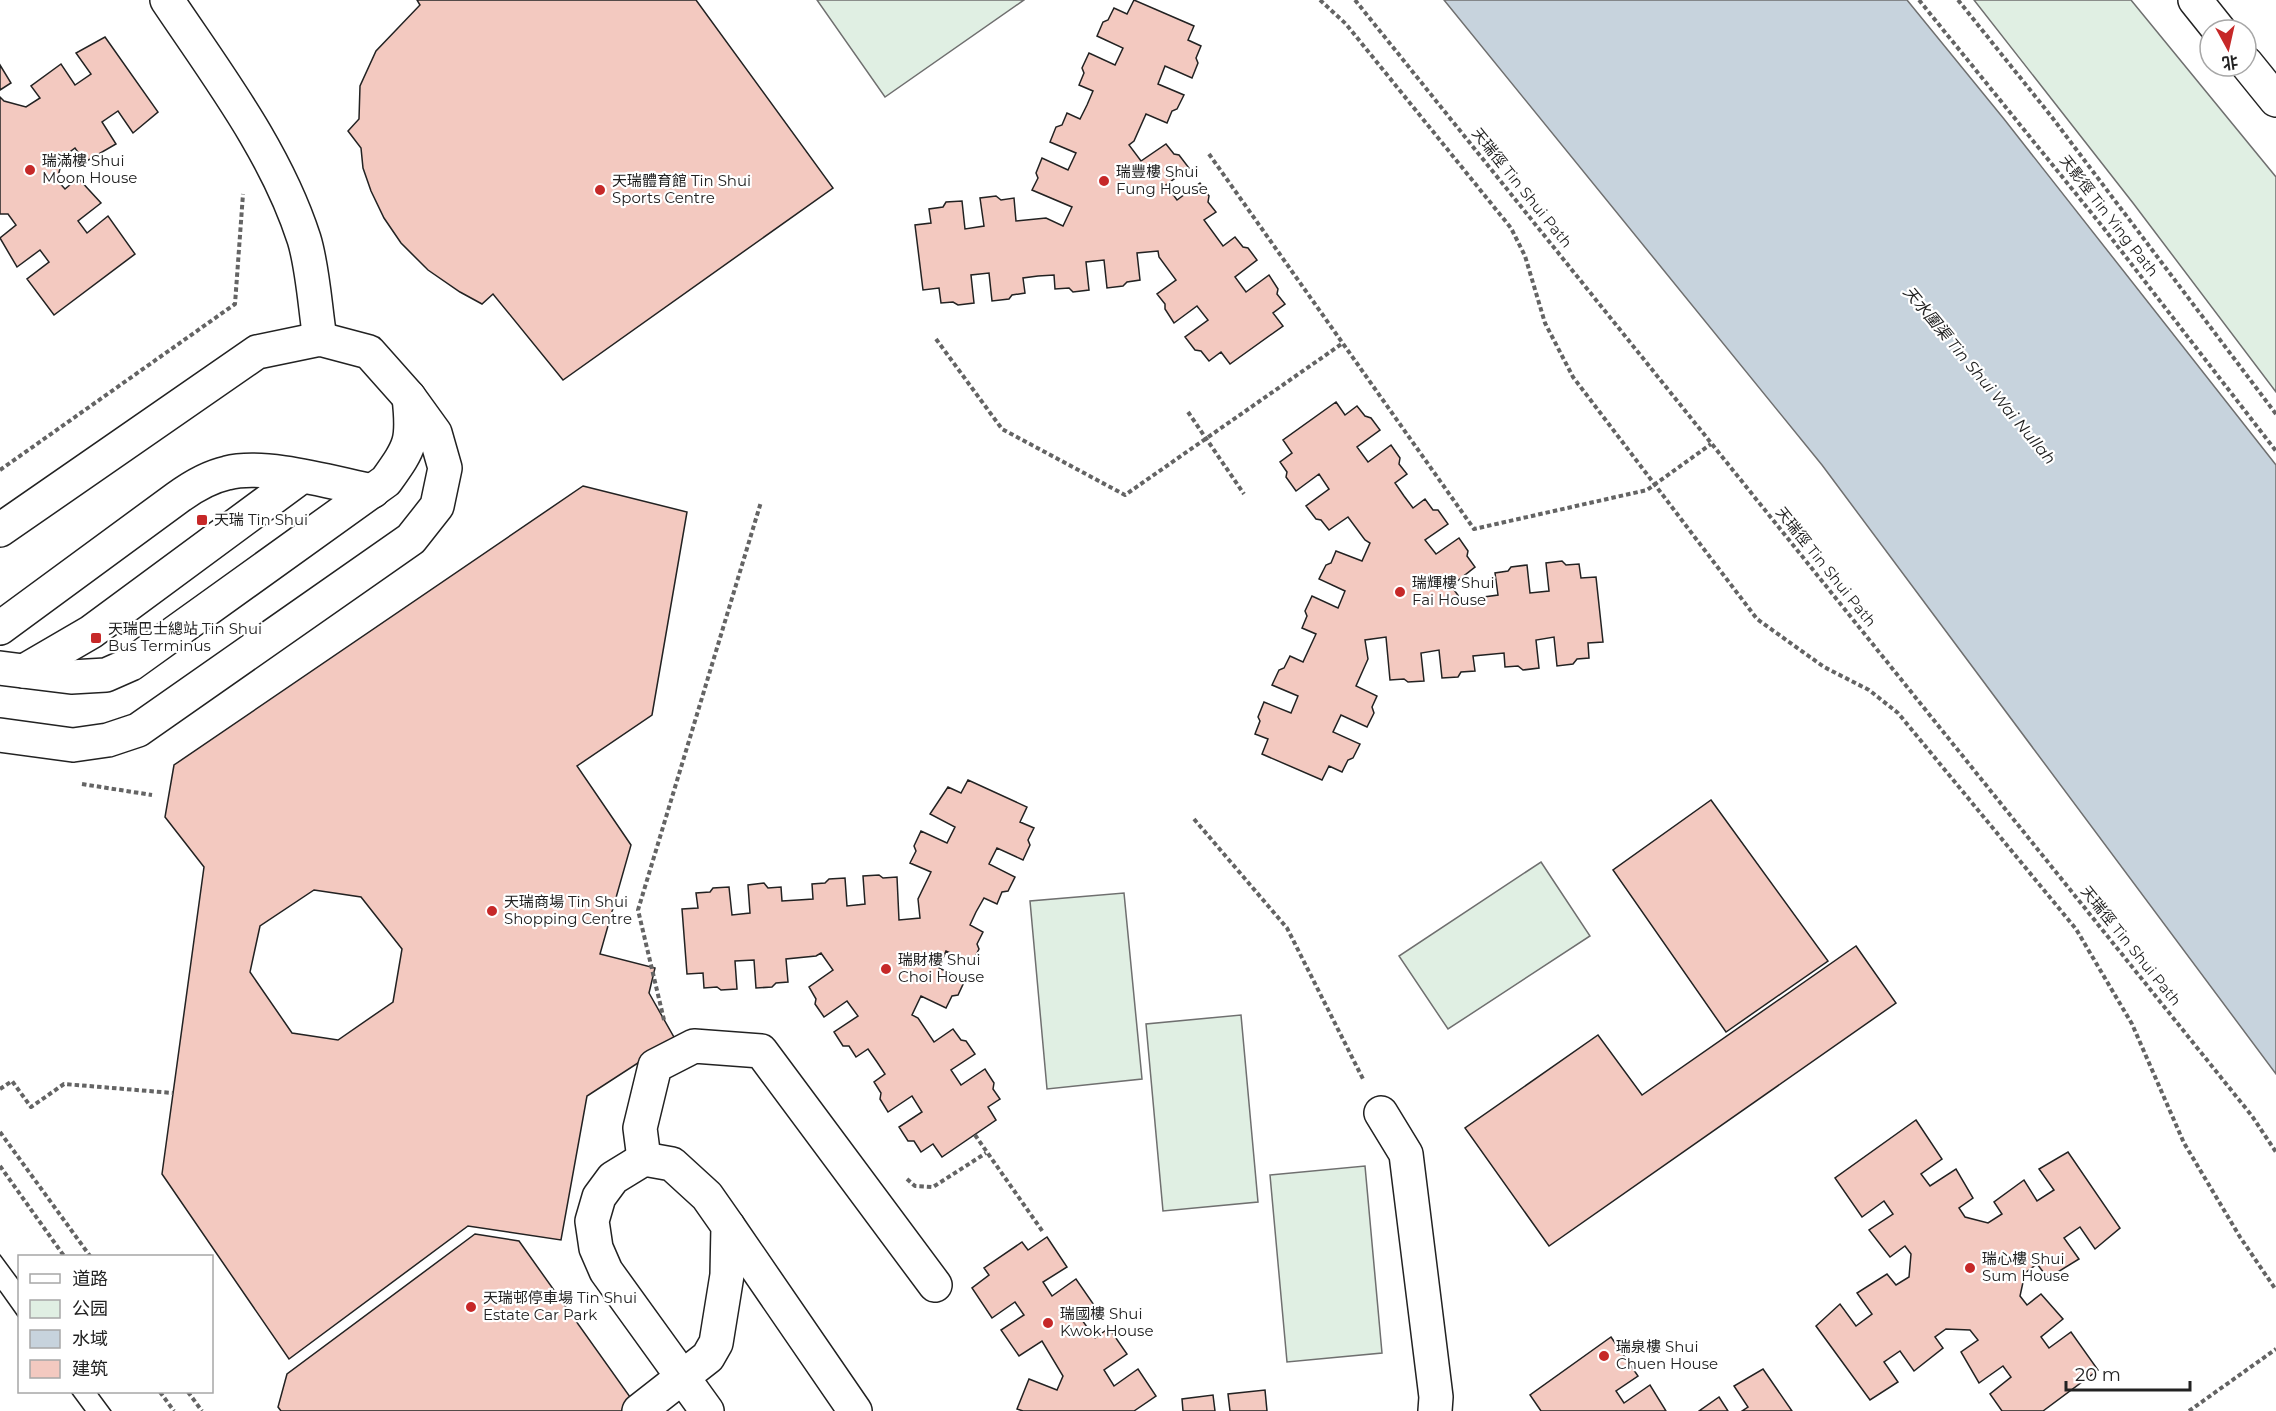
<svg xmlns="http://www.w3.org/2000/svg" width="2276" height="1411" font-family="Montserrat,'Noto Sans SC',sans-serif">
<rect width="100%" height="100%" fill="#fff"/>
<g fill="#e0efe3" stroke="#6f6f6f" stroke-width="1.5">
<path d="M817 0H1024L885 97Z"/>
<path d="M1974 0H2131L2276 177V392L2133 203Z"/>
<path d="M1541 862 1590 936 1448 1029 1399 956Z"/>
<path d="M1124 893 1142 1079 1047 1089 1030 901Z"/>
<path d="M1241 1015 1258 1202 1163 1211 1146 1024Z"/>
<path d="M1365 1166 1382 1353 1287 1362 1270 1175Z"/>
</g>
<path fill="#c7d3dd" stroke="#6f6f6f" stroke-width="1.5" d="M1444 0H1907L2004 119 2276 465V1074L1822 465Z"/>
<g fill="#f3c9c0" stroke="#222" stroke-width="1.5" fill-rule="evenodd">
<path d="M417 0H696L833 188 563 380 493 294 482 304 460 292 428 270 401 243 384 218 371 191 363 168 361 148 348 131 359 119 360 86 376 51 420 5Z"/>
<path d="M1134 0 1194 26 1188 40 1201 46 1196 58 1198 63 1192 78 1165 66 1158 84 1184 95 1177 109 1172 111 1167 123 1146 114 1134 141 1129 145 1141 161 1166 144 1174 154 1179 155 1189 168 1166 185 1177 200 1200 183 1209 196 1208 202 1216 212 1204 220 1223 246 1235 237 1243 247 1248 248 1257 260 1235 277 1246 292 1269 275 1278 289 1277 294 1285 304 1273 313 1283 326 1230 364 1221 352 1209 361 1201 351 1195 350 1185 337 1208 320 1197 306 1174 323 1165 309V304L1157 294 1176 280 1159 257 1158 251 1137 253 1140 280 1127 282 1123 286 1107 288 1104 260 1086 262 1089 290 1073 292 1069 288 1055 289 1054 275 1038 276 1023 278 1025 293 1012 295 1009 299 992 301 989 273 971 275 974 303 958 305 953 302 941 303 939 288 923 290 915 225 931 223 929 209 943 207 946 202 962 201 965 229 984 226 980 198 996 196 1001 200 1014 198 1016 221 1046 218 1063 226 1072 207 1032 190 1038 178 1036 173 1042 158 1068 170 1076 153 1050 142 1056 127 1062 125 1067 113 1080 119 1087 105 1093 91 1079 85 1084 73 1082 68 1089 53 1115 65 1123 48 1097 36 1103 22 1108 20 1114 8 1127 14Z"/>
<path d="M105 37 158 112 133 133 118 111 102 122 116 144 85 162 75 148 63 157 57 180 65 189 78 178 101 203 78 221 87 233 108 216 135 254 54 315 27 279 49 262 40 250 17 267 0 238 16 225 8 214H0V97L4 101 26 107 40 98 31 86 61 64 75 85 91 74 76 53Z"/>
<path d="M0 65 11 83 0 90Z"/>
<path d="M1336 402 1345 415 1357 406 1365 416 1371 418 1380 430 1357 447 1368 462 1391 445 1400 458 1399 464 1407 474 1395 483 1404 496 1413 508 1425 499 1433 510H1438L1448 524 1425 540 1436 554 1459 538 1468 551 1467 556 1475 567 1451 586 1463 602 1469 599 1498 595 1495 573 1508 571 1511 567 1527 565 1530 593 1549 591 1546 563 1562 561 1566 565 1579 564 1581 578 1596 577 1603 642 1588 643 1589 658 1577 659 1573 664 1557 666 1554 637 1536 640 1539 668 1523 670 1518 666 1505 667 1504 653 1473 656 1475 671 1461 672 1458 677 1442 678 1439 650 1421 653 1424 681 1408 682 1404 679 1390 680 1386 637 1365 640 1368 659 1356 686 1377 696 1372 707 1374 713 1367 727 1341 715 1333 732 1360 744 1353 758 1348 760 1342 772 1329 766 1322 780 1262 754 1268 739 1255 734 1260 721 1258 717 1264 702 1291 713 1298 696 1272 685 1279 670 1284 668 1290 656 1303 662 1316 634 1302 628 1307 616 1305 611 1312 596 1338 608 1345 591 1319 579 1326 565 1331 563 1336 551 1362 561 1370 543 1365 540 1348 517 1329 530 1321 520 1316 519 1306 506 1329 489 1319 474 1296 491 1286 477 1287 472 1280 462 1292 453 1283 440Z"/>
<path d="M583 486 687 512 652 715 577 766 631 845 600 954 655 968 649 993 675 1039 587 1096 561 1240 468 1226 289 1359 162 1174 204 867 165 817 174 765ZM314 890 361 897 402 949 393 1002 338 1040 292 1033 250 972 260 926Z"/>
<path d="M968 780 1027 807 1020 822 1034 828 1028 840 1030 845 1023 860 997 848 989 864 1015 877 1008 891 1002 892 997 904 984 898 976 912 970 925 983 932 977 944 979 949 972 963 946 951 939 968 965 980 958 995 952 996 946 1008 921 996 912 1015 918 1018 934 1042 953 1029 961 1040 966 1041 975 1054 951 1070 961 1085 985 1069 994 1083 993 1089 1000 1099 988 1107 996 1120 942 1157 933 1144 921 1152 914 1141H908L899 1127 922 1112 912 1096 888 1112 880 1099 881 1093 874 1082 885 1074 877 1062 868 1049 856 1057 849 1046H843L834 1032 858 1016 847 1001 824 1017 815 1004 816 999 809 987 833 970 821 953 816 956 786 959 788 982 776 983 772 987 756 988 754 960 735 961 737 989 721 990 717 987 704 988 703 973 687 974 682 909 698 908 696 893 710 892 713 888 729 887 732 915 750 913 748 885 764 883 768 888 781 887 782 901 798 900 813 899 812 884 825 883 829 879 845 878 847 906 865 904 863 876 879 875 883 878 897 877 899 920 920 918 918 899 931 872 910 863 916 851 914 846 921 831 947 843 955 827 930 814 948 787 961 793Z"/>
<path d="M1711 800 1828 961 1726 1032 1613 870Z"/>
<path d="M1856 946 1896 1003 1549 1246 1465 1128 1598 1035 1642 1095Z"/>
<path d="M1916 1120 1942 1159 1921 1174 1930 1186 1956 1169 1973 1198 1959 1208 1965 1217 1988 1223 2002 1214 1994 1202 2024 1180 2037 1201 2054 1190 2039 1169 2068 1152 2120 1228 2095 1249 2080 1227 2064 1238 2079 1259 2048 1278 2037 1264 2025 1273 2020 1296 2027 1305 2041 1294 2063 1319 2041 1337 2049 1348 2071 1332 2098 1370 2043 1411H2002L1990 1394 2011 1377 2003 1366 1979 1383 1961 1352 1978 1340 1970 1330 1946 1329 1935 1337 1943 1348 1914 1371 1900 1351 1884 1362 1898 1382 1870 1400 1816 1326 1840 1304 1856 1326 1872 1314 1857 1293 1887 1274 1896 1285 1909 1277 1911 1254 1905 1246 1890 1257 1869 1230 1893 1214 1884 1201 1862 1217 1835 1178Z"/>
<path d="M475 1234 519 1241 640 1411H281L278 1407 287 1374Z"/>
<path d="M1047 1237 1067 1267 1043 1282 1052 1296 1076 1279 1094 1305 1079 1316 1095 1338 1109 1328 1127 1354 1104 1370 1114 1386 1138 1369 1156 1396 1134 1411H1023L1017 1409 1029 1379 1057 1390 1063 1376 1042 1341 1019 1356 1001 1330 1024 1315 1015 1302 992 1318 972 1288 989 1275 984 1268 1022 1242 1028 1250Z"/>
<path d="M1611 1337 1638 1376 1616 1391 1624 1403 1650 1385 1666 1411H1541L1530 1395Z"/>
<path d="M1763 1369 1792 1411H1742L1748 1407 1734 1386Z"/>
<path d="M1265 1390 1267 1411H1230L1228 1394Z"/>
<path d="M1213 1395 1215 1411H1183L1182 1399Z"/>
<path d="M1719 1397 1728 1411H1699Z"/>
</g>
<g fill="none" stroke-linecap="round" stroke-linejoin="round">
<g stroke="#222" stroke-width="36">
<g id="minor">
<path d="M167 0C218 76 276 152 304 239 313 268 315 308 320 339"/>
<path d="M0 530 257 352 320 339 369 352 409 397 435 433 445 468 437 506 411 539 138 730 108 740 73 745 0 735"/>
<path d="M0 628 177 498C192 487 209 477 227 473 265 463 333 483 373 491"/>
<path d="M0 668 71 677 106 675 131 664 386 481C411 446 414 441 409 397"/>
<path d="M24 671 91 632 301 477"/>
<path d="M1381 1113 1406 1154 1436 1397 1435 1411"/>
<path d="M644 1159 640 1128 655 1066 694 1046 761 1051 935 1285"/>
<path d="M728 1226 855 1411"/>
<path d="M639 1411 708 1357 716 1343 727 1275 728 1226 707 1196 672 1164 644 1159 613 1178 599 1197 592 1221 596 1248 606 1271 707 1411"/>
</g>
</g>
<g stroke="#222" stroke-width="36">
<g id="major">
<path d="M2195 0 2219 30"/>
<path d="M2246 63 2276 100"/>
</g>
</g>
<g stroke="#646464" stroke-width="4" stroke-dasharray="4.5 3" stroke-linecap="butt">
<path d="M1320 0 1346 24 1511 228 1525 256 1545 323 1573 377 1757 619 1824 667 1869 690 1898 713 2076 929 2132 1024 2184 1143 2240 1237 2276 1290"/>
<path d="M1355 0 2252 1116 2276 1152"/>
<path d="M1919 0 2102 226 2276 451"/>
<path d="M1958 0 2051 116 2276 414"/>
<path d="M1209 154 1474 529 1647 490 1711 444"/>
<path d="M936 339 1002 429 1125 495 1343 343"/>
<path d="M1188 412 1244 494"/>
<path d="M0 470 235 304 243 194"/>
<path d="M82 784 152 795"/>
<path d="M1194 819 1287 928 1364 1081"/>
<path d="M664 1020 638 910 761 502"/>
<path d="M0 1089 12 1081 31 1107 64 1084 173 1093"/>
<path d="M0 1132 90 1256"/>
<path d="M975 1135 1043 1232"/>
<path d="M0 1166 64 1256"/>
<path d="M907 1179 915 1186 933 1187 986 1153"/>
<path d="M160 1392 174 1411"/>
<path d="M188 1392 202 1411"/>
<path d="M2189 1411 2276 1349"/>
</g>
<use href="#minor" stroke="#fff" stroke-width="33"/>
<use href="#major" stroke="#fff" stroke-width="33"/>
<g stroke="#222" stroke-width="1.5">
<path d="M0 1255 20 1282"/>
<path d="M0 1291 20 1319"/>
<path d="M71 1392 85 1411"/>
<path d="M97 1392 111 1411"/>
</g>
</g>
<g fill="#c62828" stroke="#fff" stroke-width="2">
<circle cx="30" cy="170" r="6"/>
<circle cx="1104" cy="181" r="6"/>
<circle cx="600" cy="190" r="6"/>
<rect x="196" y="514" width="12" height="12" rx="3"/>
<circle cx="1400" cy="592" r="6"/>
<rect x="90" y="632" width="12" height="12" rx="3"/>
<circle cx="492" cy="911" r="6"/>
<circle cx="886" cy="969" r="6"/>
<circle cx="1970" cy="1268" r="6"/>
<circle cx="471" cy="1307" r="6"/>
<circle cx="1048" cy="1323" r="6"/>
<circle cx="1604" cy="1356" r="6"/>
</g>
<g text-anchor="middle" stroke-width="4.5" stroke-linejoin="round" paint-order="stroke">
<g font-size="15" fill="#222" stroke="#fff" text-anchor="start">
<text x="42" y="166">瑞滿樓 Shui<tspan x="42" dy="17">Moon House</tspan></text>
<text x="1116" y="177">瑞豐樓 Shui<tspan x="1116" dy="17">Fung House</tspan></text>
<text x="612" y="186">天瑞體育館 Tin Shui<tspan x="612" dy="17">Sports Centre</tspan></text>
<text x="214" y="525">天瑞 Tin Shui</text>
<text x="1412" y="588">瑞輝樓 Shui<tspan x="1412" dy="17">Fai House</tspan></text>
<text x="108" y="634">天瑞巴士總站 Tin Shui<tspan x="108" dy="17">Bus Terminus</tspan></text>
<text x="504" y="907">天瑞商場 Tin Shui<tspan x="504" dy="17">Shopping Centre</tspan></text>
<text x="898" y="965">瑞財樓 Shui<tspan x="898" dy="17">Choi House</tspan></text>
<text x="1982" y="1264">瑞心樓 Shui<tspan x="1982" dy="17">Sum House</tspan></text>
<text x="483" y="1303">天瑞邨停車場 Tin Shui<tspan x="483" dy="17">Estate Car Park</tspan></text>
<text x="1060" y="1319">瑞國樓 Shui<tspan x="1060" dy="17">Kwok House</tspan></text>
<text x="1616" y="1352">瑞泉樓 Shui<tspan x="1616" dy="17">Chuen House</tspan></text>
</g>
<g font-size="15" fill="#222" stroke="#fff">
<text transform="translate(1522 188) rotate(51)" y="5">天瑞徑 Tin Shui Path</text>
<text transform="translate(2109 216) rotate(52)" y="5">天影徑 Tin Ying Path</text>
<text transform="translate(1826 567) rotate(51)" y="5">天瑞徑 Tin Shui Path</text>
<text transform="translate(2131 946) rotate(51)" y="5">天瑞徑 Tin Shui Path</text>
</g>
<g font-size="16" font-style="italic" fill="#222" stroke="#fff">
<text transform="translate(1980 375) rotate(50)" y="6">天水圍渠 Tin Shui Wai Nullah</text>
</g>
</g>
<rect x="18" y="1255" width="195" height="138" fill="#ffffff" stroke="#a7a7a7" stroke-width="1.5"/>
<rect x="30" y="1274" width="30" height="9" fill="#ffffff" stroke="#a7a7a7" stroke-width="1.5"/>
<text x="72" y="1285" font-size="18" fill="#222222">道路</text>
<rect x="30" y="1300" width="30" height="18" fill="#e0efe3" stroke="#a7a7a7" stroke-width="1.5"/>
<text x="72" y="1315" font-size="18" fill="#222222">公园</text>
<rect x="30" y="1330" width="30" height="18" fill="#c7d3dd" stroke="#a7a7a7" stroke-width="1.5"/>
<text x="72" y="1345" font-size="18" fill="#222222">水域</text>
<rect x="30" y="1360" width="30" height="18" fill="#f3c9c0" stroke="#a7a7a7" stroke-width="1.5"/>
<text x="72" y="1375" font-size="18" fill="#222222">建筑</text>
<g transform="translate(2228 48) rotate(172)"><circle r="28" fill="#ffffff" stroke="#a7a7a7" stroke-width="1.5"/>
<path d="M0-4.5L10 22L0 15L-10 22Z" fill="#c62828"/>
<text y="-9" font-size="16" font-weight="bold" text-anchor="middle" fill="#222222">北</text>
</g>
<path d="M2066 1381v9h124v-9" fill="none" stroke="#222222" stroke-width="3"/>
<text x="2075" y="1381" font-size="18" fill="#222222" stroke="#ffffff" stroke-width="4.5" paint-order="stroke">20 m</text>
</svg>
